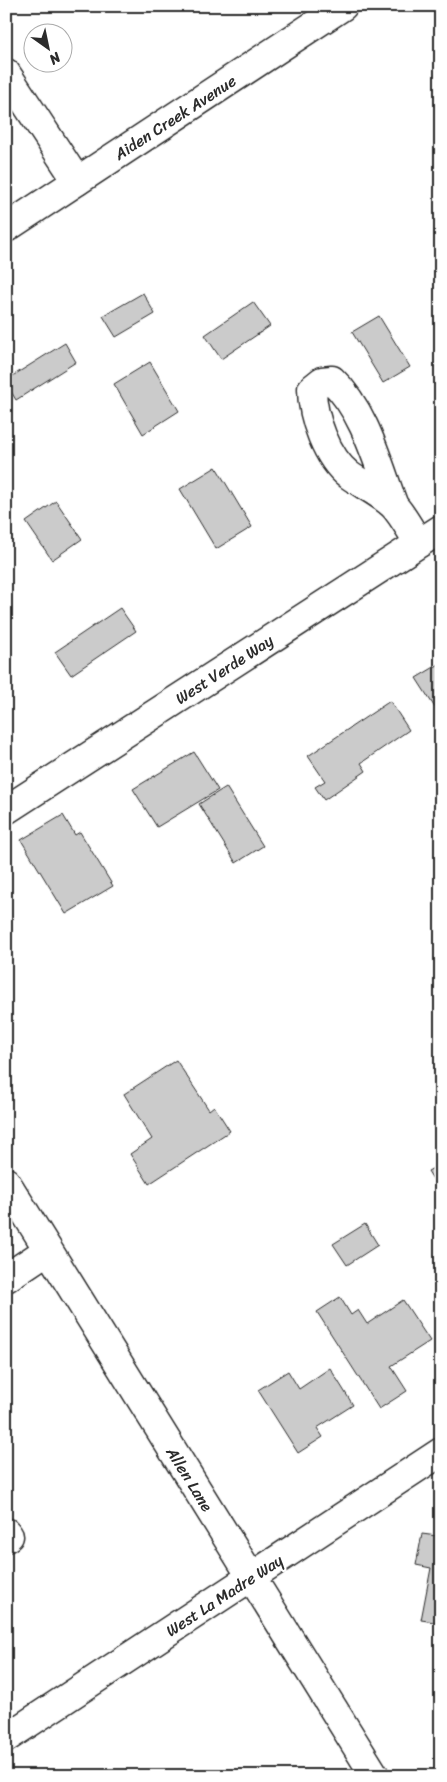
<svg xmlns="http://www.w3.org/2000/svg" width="447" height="1782" font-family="Sriracha,sans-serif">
<rect width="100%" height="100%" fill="#fff"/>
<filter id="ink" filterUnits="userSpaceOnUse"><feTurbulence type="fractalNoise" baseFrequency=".02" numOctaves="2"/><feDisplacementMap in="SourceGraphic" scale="10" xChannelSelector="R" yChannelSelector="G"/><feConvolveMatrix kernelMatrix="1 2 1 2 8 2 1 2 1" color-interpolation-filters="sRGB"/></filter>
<g filter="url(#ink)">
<g fill="#cbcbcb" stroke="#2b2b2b">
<path d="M143 293 155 314 116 337 103 316Z"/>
<path d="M253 302 270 326 221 359 205 335Z"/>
<path d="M379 316 410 367 383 383 352 332Z"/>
<path d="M65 343 76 362 16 400 6 383V380Z"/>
<path d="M150 362 179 411 143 434 114 384Z"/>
<path d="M216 467 252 527 216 549 180 489Z"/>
<path d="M56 501 82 539 52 560 26 522Z"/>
<path d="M120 608 136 631 71 675 55 652Z"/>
<path d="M441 663V717L416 678Z"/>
<path d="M390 701 409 730 361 763 366 771 324 800 315 787 325 781 308 756Z"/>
<path d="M194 752 218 790 157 827 133 789Z"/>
<path d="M226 787 263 846 236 863 199 804Z"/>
<path d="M63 815 75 835 80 832 113 886 66 914 21 840Z"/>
<path d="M176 1060 209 1110 214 1106 230 1131 149 1184 130 1154 152 1139 124 1094Z"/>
<path d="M441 1164V1192L428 1171Z"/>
<path d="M365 1224 378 1245 347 1265 333 1244Z"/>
<path d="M340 1297 351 1315 358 1310 367 1324 403 1300 430 1341 391 1366 407 1391 379 1409 317 1312Z"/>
<path d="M330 1368 353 1405 317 1428 323 1437 298 1453 258 1390 288 1371 299 1389Z"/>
<path d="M440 1521 441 1522V1623L421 1620 431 1568 416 1565 422 1534 437 1536Z"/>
</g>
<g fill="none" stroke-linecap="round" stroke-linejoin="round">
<g stroke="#2b2b2b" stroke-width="31">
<g id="minor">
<path d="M6 73 77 181"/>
<path d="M6 228 343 6"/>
<path d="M394 506C378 464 365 411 332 380L322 381 312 389C312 417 327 458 349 475 363 485 380 493 393 505 403 515 411 532 419 543"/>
<path d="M6 810 441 529"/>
<path d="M6 1278 48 1250"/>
<path d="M6 1532 9 1536 6 1538"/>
<path d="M6 1738 441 1452"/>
</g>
</g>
<g stroke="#2b2b2b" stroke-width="31">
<path id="major" d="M6 1182 375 1776"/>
</g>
<use href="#minor" stroke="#fff" stroke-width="28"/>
<use href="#major" stroke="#fff" stroke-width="28"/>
</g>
</g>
<g text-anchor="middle" stroke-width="4" stroke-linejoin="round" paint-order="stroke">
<g font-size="16" fill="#2b2b2b" stroke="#fff">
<text transform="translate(175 117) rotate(-33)" y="6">Aiden Creek Avenue</text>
<text transform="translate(224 669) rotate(-33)" y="6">West Verde Way</text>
<text transform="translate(190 1479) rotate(58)" y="6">Allen Lane</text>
<text transform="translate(224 1595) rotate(-33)" y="6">West La Madre Way</text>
</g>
</g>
<rect width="447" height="1782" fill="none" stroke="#fff" stroke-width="25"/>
<rect x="12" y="12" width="422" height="1757" fill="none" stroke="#2b2b2b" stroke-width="2" filter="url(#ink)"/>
<g transform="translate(48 48) rotate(147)"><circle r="24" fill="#ffffff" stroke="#aaaaaa"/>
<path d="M0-4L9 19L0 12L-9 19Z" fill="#2b2b2b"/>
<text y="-8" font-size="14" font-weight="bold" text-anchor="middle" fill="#2b2b2b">N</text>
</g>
</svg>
